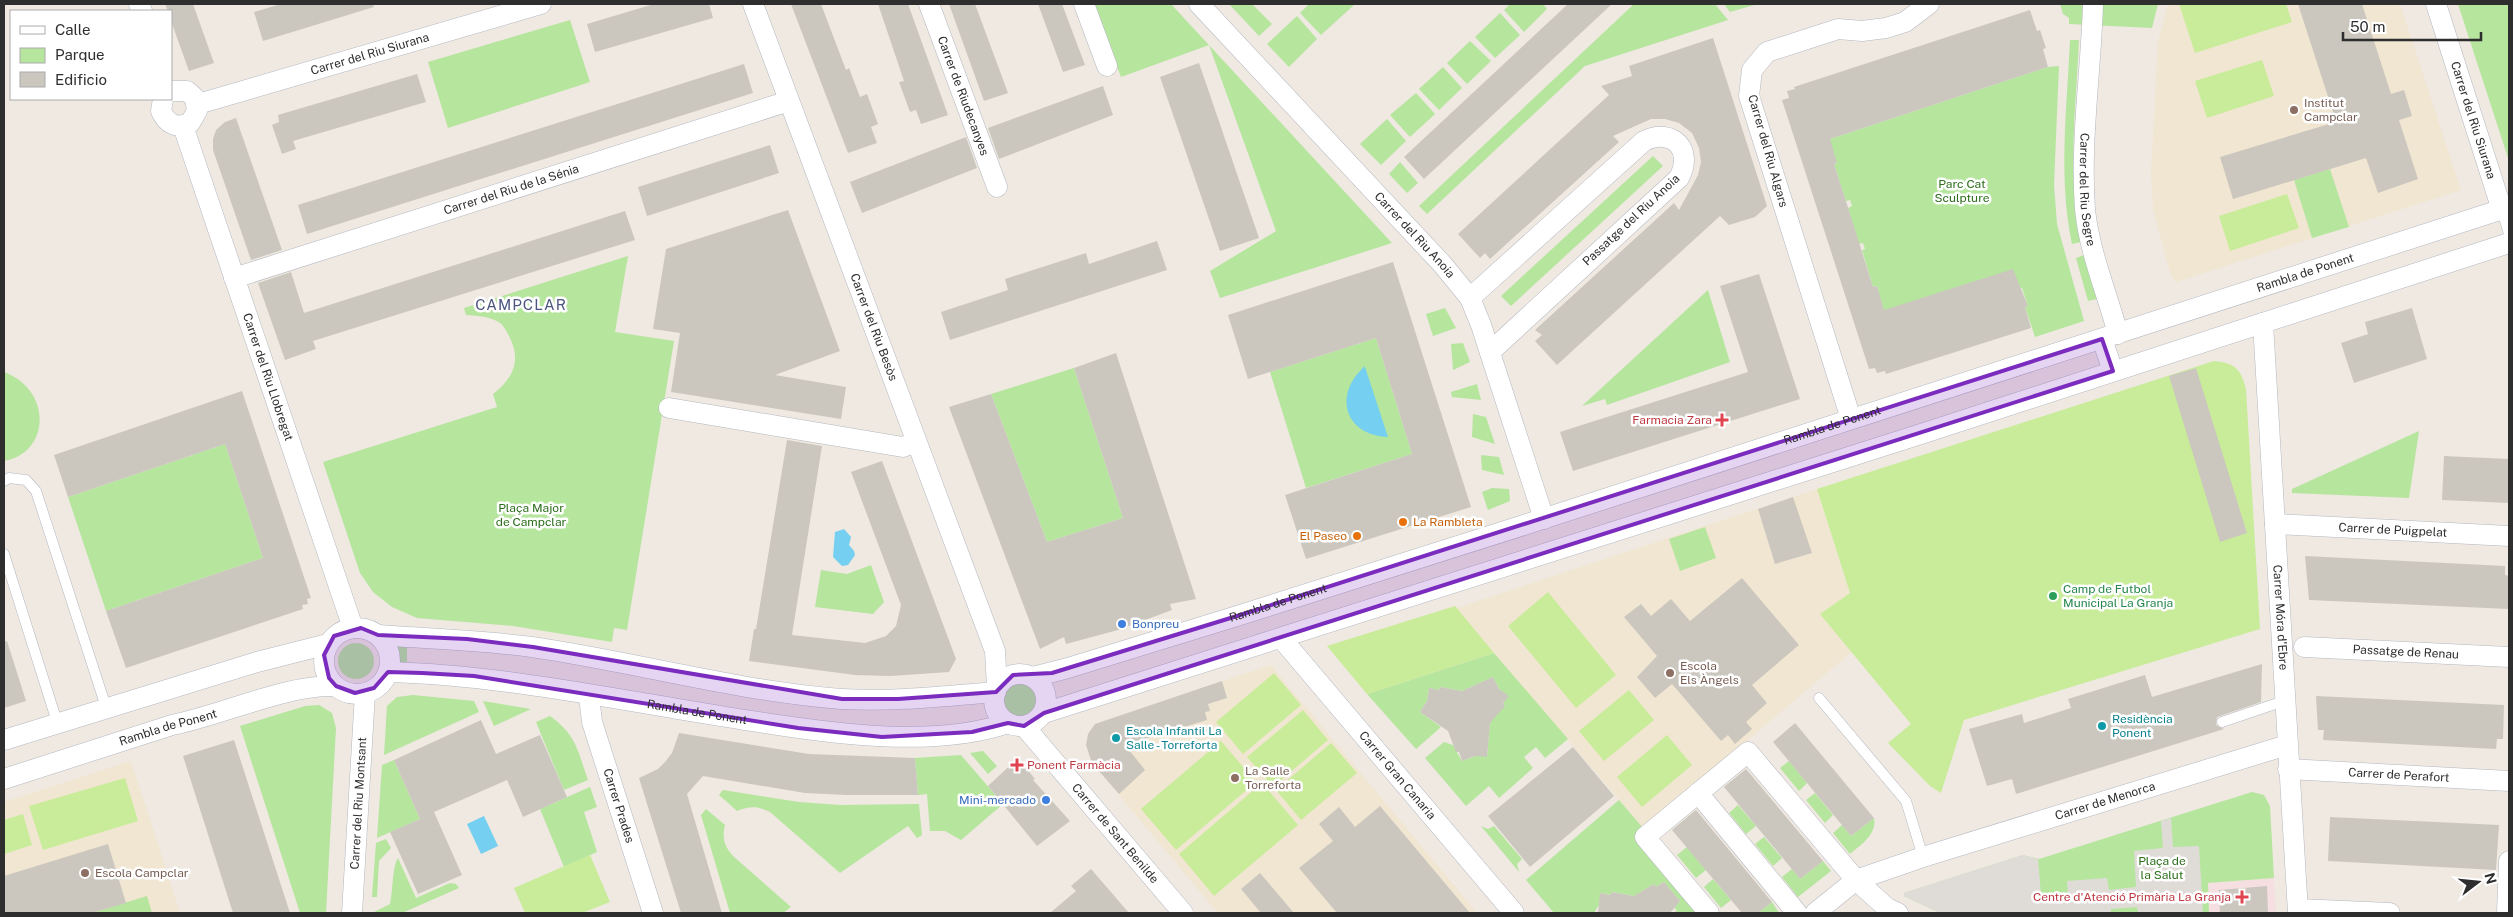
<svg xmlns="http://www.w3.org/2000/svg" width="2513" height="917" font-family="'Public Sans',sans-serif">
<rect width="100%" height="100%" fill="#efe9e1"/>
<g fill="#f0e6d1">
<path d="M2168 4H2400L2461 190 2176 282 2171 276 2153 210 2151 173 2158 42Z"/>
<path d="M1817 489 1850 593 1820 614 1852 652 1643 828 1494 653 1367 694 1327 646 1455 606 1457 608Z"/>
<path d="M1271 665 1398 818 1477 913H1218L1092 763 1086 745 1088 734 1095 724Z"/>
<path d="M131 761 180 913H4V802Z"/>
</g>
<path fill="#f5dfe0" d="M2274 878 2276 913H2209L2208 883Z"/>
<g fill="#b6e59e">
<path d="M1093 4H1171L1392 243 1220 298 1210 271 1276 231 1209 45 1121 77Z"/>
<path d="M1229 4H1252L1272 24 1259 36Z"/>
<path d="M1309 4H1353L1354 5 1321 35 1300 13Z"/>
<path d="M1510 4H1543L1547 9 1524 32 1504 10Z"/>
<path d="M1634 4H1715L1728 20 1585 66 1427 214 1419 206Z"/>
<path d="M1724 4H1758L1730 12Z"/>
<path d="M2060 4H2158L2152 28 2069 24V18L2063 14Z"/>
<path d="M2458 4H2509V161Z"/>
<path d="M1500 13 1520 35 1495 58 1475 37Z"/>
<path d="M1297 16 1317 39 1289 67 1267 44Z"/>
<path d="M570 20 590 82 448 128 428 62Z"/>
<path d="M2070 40H2079C2076 107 2067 176 2081 242L2072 244C2058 177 2067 108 2070 40Z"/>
<path d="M1470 41 1491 61 1467 84 1447 63Z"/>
<path d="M2059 66 2054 185 2057 224 2084 321 2035 337 2025 307 2028 306 2022 288 1881 311 1875 294 1879 292 1877 286 1873 287 1862 250 1865 249 1863 243 1859 244 1848 208 1852 206 1850 200 1846 201 1834 164 1837 163 1827 140 2048 67Z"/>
<path d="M1443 67 1462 88 1439 110 1419 89Z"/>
<path d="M1416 93 1435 114 1410 137 1390 115Z"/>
<path d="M1387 119 1406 141 1381 165 1360 144Z"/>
<path d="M1653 156 1663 166 1511 306 1501 296Z"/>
<path d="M1400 162 1418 183 1407 193 1389 174Z"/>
<path d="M2330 169 2349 227 2312 238 2294 180Z"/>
<path d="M2084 255 2097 299 2088 301 2076 258Z"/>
<path d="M628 256 615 332 674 341 627 630 614 628 612 642 513 626 417 618 392 607 373 592 360 573 323 462 497 407 493 394C513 379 522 360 509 336 507 332 504 326 500 323 490 316 478 316 466 315L464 308Z"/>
<path d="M1708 290 1730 362 1607 405 1605 399 1582 406Z"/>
<path d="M1445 308 1456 328 1433 336 1426 314Z"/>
<path d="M1376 338 1412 454 1306 488 1270 372Z"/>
<path d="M1463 343 1470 362 1453 370 1451 344Z"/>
<path d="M1074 368 1123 518 1047 542 991 394Z"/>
<path d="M4 372C51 389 52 452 4 461Z"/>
<path d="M1477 384 1481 400 1452 397 1451 392Z"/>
<path d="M1473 414 1486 417 1495 444 1472 437Z"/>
<path d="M2419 431 2409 498 2292 493V489Z"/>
<path d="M225 444 263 558 106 611 68 497Z"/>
<path d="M1481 455 1499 457 1504 475 1482 470Z"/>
<path d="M1492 488 1509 489 1510 501 1488 510 1482 492Z"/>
<path d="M1705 527 1716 558 1680 571 1669 539Z"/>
<path d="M871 565 884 602 873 614 815 607 821 570 847 574Z"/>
<circle cx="356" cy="661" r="18"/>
<path d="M400 645 407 646V669L396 665V647Z"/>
<path d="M1494 653 1568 739 1545 758 1536 747 1524 757 1533 768 1499 798 1489 786 1466 806 1425 758 1444 742 1453 745 1462 761 1475 756H1487L1490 723 1508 696 1499 689 1493 677 1462 691 1440 687 1439 690 1429 688 1427 701 1420 712 1441 727 1416 749 1367 694Z"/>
<circle cx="1022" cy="700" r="18"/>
<path d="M413 695 474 701 479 712 384 755 387 706 397 697Z"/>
<path d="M483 701 531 709 494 726Z"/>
<path d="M319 705 332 713 336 728 326 913H300L240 726 305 706Z"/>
<path d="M550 716C577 736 577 749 588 780L564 790 536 722Z"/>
<path d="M983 751 997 766 988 774 970 753Z"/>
<path d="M961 755 1003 804 961 840 945 831H930L927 794 918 795 915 758Z"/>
<path d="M394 760 420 819 377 838 382 765Z"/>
<path d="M1789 761 1807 783 1799 791 1780 768Z"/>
<path d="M590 787 597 807 584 812 597 852 564 867 540 809Z"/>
<path d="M723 790 799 802 840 805 919 804 922 835 917 838 908 826 840 873 770 812C758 806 750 806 737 811L719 795Z"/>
<path d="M2252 792 2264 795 2270 806 2274 878 2208 883 2209 913H1940L1904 896V893L2023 855 2039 859Z"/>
<path d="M1815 793 1833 815 1825 823 1806 800Z"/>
<path d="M1619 800 1643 828 1634 836 1698 913H1674L1677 910 1674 908 1680 901 1664 882 1656 887 1654 884 1634 896 1612 892 1611 895 1601 893 1599 905 1594 913H1554L1526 880Z"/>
<path d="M1738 805 1756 826 1746 834 1729 813Z"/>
<path d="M706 809 725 825C722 838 724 846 733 856L791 907 783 913H730L701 815Z"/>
<path d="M1874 818C1877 834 1862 844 1850 854L1833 833 1842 825 1851 836Z"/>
<path d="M1481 826 1488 829 1494 826 1522 859 1517 864 1519 872Z"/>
<path d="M1764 837 1782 858 1773 866 1755 844Z"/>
<path d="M386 839 391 848 379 861 377 897H372L376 843Z"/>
<path d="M1687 847 1706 870 1696 878 1677 855Z"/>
<path d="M398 858 416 898 450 883 456 884 459 888 402 913H372L390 904C393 891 392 868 398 858Z"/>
<path d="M1823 861 1831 871 1798 897 1782 877 1792 869 1800 879Z"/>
<path d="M1713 879 1731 900 1721 908 1704 887Z"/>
<path d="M147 896 152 913H92Z"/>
<path d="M1772 902 1779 913H1758Z"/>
</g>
<g fill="#c9ec9a">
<path d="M2179 4H2286L2292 22 2195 53Z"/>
<path d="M2262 60 2274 96 2207 118 2195 81Z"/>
<path d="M2287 194 2299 228 2230 251 2219 216Z"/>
<path d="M2214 361C2235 363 2241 369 2246 389L2260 629 1964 720 1941 793 1930 786 1888 743 1911 724 1820 614 1850 593 1817 489Z"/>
<path d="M1548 592 1616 675 1576 708 1508 626Z"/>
<path d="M1455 606 1494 653 1367 694 1327 646Z"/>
<path d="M1274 673 1301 705 1243 754 1216 722Z"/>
<path d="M1629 690 1654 720 1604 761 1579 731Z"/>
<path d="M1303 710 1328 740 1273 787 1247 757Z"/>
<path d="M1667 735 1692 765 1642 807 1617 777Z"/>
<path d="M1221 741 1256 782 1176 850 1141 809Z"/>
<path d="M1331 743 1357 773 1301 820 1276 790Z"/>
<path d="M125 778 138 821 43 850 29 806Z"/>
<path d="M1262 783 1298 825 1214 896 1179 854Z"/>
<path d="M23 814 32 845 4 854V820Z"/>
<path d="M590 855 610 902 582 913H525L514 888Z"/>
</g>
<path fill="#dfdcd8" d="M2171 818 2173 847 2199 846 2203 913H2138L2137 907 2111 909V913H1940L1904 896V893L2023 855 2038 859 2041 895 2068 894 2067 881 2107 878 2109 890 2136 887 2134 851 2163 848 2161 821Z"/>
<g fill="#75cff0">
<path d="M1365 366V367L1388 437C1344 435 1333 394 1365 366Z"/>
<path d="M844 529 851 537 849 545 854 551 855 555 848 565 842 566 833 557 835 532Z"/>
<path d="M484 816 498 846 481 854 467 824Z"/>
</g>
<g fill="#cbc7bf">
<path d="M165 4H193L214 63 189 71 171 21V11H168Z"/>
<path d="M281 4H373L374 7 263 41 254 12Z"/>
<path d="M654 4H709L713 18 595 52 587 24Z"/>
<path d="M791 4H821L846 70 849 68 860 97 867 94 878 124 871 127 877 143 848 153Z"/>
<path d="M878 4H908L948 115 921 124 916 110 910 112 899 82 904 81Z"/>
<path d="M949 4H975L1008 93 984 101Z"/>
<path d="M1038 4H1062L1085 65 1063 72Z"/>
<path d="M1568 4H1612L1424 179 1404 157Z"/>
<path d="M2298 4H2362L2391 94 2404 90 2412 116 2399 120 2418 179 2378 193 2366 158 2233 199 2220 157 2329 124 2325 114 2333 112Z"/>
<path d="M2030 10 2037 31 2040 30 2046 48 2043 49 2048 67 1830 139 1837 163 1834 164 1846 201 1873 287 1877 286 1884 310 2013 269 2028 306 2025 307 2031 328 1886 374 1885 371 1877 373 1875 368 1869 369 1782 100 1789 98 1787 91 1795 89 1794 87Z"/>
<path d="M1713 38 1767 206 1755 217 1729 225 1720 216 1557 365 1535 341 1542 335 1535 330 1674 203 1679 210 1698 175 1701 162 1699 148 1692 133 1679 123 1665 119H1651L1613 136 1619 142 1490 259 1485 253 1480 258 1458 234 1609 95 1601 86 1632 76 1629 66Z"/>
<path d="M1199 63 1259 238 1220 251 1160 77Z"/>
<path d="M744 64 753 93 307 234 298 205Z"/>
<path d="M417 74 426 102 293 141 296 149 282 154 272 125 279 122 278 115Z"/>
<path d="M1103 86 1113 115 999 159 988 128Z"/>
<path d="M236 118 282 250 251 260 213 150V139L216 130 225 122Z"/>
<path d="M966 137 977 168 862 213 850 182Z"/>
<path d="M770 145 779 173 647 216 638 187Z"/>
<path d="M788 210 840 351 775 375 846 387 841 419 671 392 680 333 653 329 666 249Z"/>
<path d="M625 211 635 240 313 341 316 349 285 360 258 283 291 272 304 313Z"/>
<path d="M1157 241 1167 270 950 340 941 312 1008 290 1005 279 1086 253 1089 264Z"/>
<path d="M1393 262 1471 507 1306 559 1285 495 1412 454 1376 338 1248 379 1228 315Z"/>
<path d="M1759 274 1800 399 1573 471 1560 432 1748 372 1720 286Z"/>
<path d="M2412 308 2427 359 2354 383 2341 343 2368 334 2365 322Z"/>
<path d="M1116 353 1196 599 1170 604 1172 610 1118 630 1066 644 1064 637 1040 649 949 407 991 394 1047 542 1123 518 1074 368Z"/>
<path d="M2196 368 2247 533 2220 542 2169 376Z"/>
<path d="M242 391 311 598 307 599 308 604 302 605 303 609 126 668 106 611 263 558 225 444 68 497 54 455Z"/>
<path d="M787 440 822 446 792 635 865 643 886 636 896 626 901 605 851 472 882 461 956 659 949 672 891 676 855 675 749 661 754 629H756Z"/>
<path d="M2444 456 2509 459V503L2442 500Z"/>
<path d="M1793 497 1812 553 1775 564 1758 509Z"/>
<path d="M2305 556 2505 566V575L2509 576V609L2309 600Z"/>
<path d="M1742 578 1799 645 1752 685 1767 703 1746 722 1752 729 1735 744 1728 735 1721 741 1672 684 1655 698 1637 677 1657 656 1624 617 1641 604 1651 616 1671 599 1690 621Z"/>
<path d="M7 641 26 701 4 708V642Z"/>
<path d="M2262 664 2261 702 2217 717 2216 725 2224 729 2016 794 2012 779 1987 786 1969 729 2022 714 2024 723 2071 708 2068 699 2145 675 2152 697Z"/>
<path d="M1493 677 1499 689 1509 696 1503 703 1505 706 1490 723 1487 757 1475 756 1462 761 1459 752H1456L1448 731 1420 712 1427 701 1429 688 1439 690 1440 687 1462 691Z"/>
<path d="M1222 681 1227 698 1208 704 1210 711 1205 712 1207 720 1125 745 1145 770 1119 794 1092 763 1086 745 1088 734 1095 724Z"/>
<path d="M2316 696 2504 705 2503 739H2497L2496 749 2323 740 2324 730H2318Z"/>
<path d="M481 720 496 754 540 735 567 797 523 817 507 780 434 812 462 875 418 894 390 832 420 819 394 760Z"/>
<path d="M1795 723 1874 818 1851 836 1773 742Z"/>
<path d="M679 733 809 754 915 758 918 795H847L805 793 703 776 687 794 722 913H681L639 778 658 769 665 762 672 753Z"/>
<path d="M234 740 290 913H233L183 756Z"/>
<path d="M1573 747 1614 796 1530 867 1488 816Z"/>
<path d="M1018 758 1035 779 1033 780 1070 821 1037 846 988 786Z"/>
<path d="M1746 769 1823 861 1800 879 1724 787Z"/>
<path d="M1380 806 1470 913H1337L1299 868 1333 841 1319 824 1339 807 1355 827Z"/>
<path d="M1696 810 1772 902 1758 913H1742L1672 830Z"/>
<path d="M2330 817 2499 825 2496 870 2328 861Z"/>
<path d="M108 844 126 903 92 913H4V876Z"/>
<path d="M1091 869 1129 913H1050L1076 891 1071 886Z"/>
<path d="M1260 873 1294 913H1261L1241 889Z"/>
<path d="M1664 882 1680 901 1670 913H1598L1600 893 1611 895V892L1634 896 1654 884 1656 887Z"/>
<path d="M2267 886 2268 913H2220L2219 890Z"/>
</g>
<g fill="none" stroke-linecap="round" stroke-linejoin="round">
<g stroke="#b4b7c1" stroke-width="11">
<g id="lane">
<path d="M2502 210 2509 234"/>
<path d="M4 481 9 478 26 480 36 491 107 710"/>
<path d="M4 554 58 725"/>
<path d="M1819 698 1906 801 1923 857"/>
<path d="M2222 722 2284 701"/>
</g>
</g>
<g stroke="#b4b7c1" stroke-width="21">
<g id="street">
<path d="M139 4 142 11"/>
<path id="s1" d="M753 4 995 651 997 687"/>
<path id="s2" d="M929 4 997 187"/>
<path d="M1084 4 1107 66"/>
<path id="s3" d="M1199 4 1443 265 1470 298 1481 325 1544 519"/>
<path id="s4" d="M2093 4C2091 72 2080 141 2085 209 2089 251 2107 293 2118 334"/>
<path id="s5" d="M2436 4 2502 210"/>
<path d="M163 99 161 111C167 124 176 129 190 123L197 111 195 98 187 91H171"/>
<path id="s6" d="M198 104 541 4"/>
<path id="s7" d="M183 126 353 628"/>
<path id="s8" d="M234 278 789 101"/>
<path d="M1470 298 1644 141C1673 127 1694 150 1679 178L1490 352"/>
<path id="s9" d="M2263 323 2298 913"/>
<path d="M2102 339 2113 371"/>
<path d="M669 408 903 447 916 442"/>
<path d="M1851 419 1749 96 1752 70 1767 52 1838 29 1862 31 1886 28 1905 22 1929 4"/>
<path id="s10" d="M2275 524 2509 536"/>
<circle cx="357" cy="661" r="33"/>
<path d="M378 635C430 639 480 640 532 647 635 662 737 691 841 699 892 702 945 696 996 692"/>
<path id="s11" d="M1281 638 1514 913"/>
<path id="s12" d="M2304 647 2509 657"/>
<path id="s13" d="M388 672C501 675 614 699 726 717 810 730 926 751 1008 723"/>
<circle cx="1020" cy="700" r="26"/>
<path id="s14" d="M1033 677 1068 668 1237 616 1524 525 2509 207"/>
<path id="s15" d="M589 696 592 722 653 913"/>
<path d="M1044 713 1921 434 2509 243"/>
<path id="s16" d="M1024 726 1183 913"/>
<path d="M4 740 257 662 328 644"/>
<path id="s17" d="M2288 769 2509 781"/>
<path id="s18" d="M4 779 172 725C223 715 287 684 336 686"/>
<path d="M1698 793 1797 913"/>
<path d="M2298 909 2390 913"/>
<path id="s19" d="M352 913 365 693"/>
<path d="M1709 913 1645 837 1748 752 1856 880 1887 908 1898 913"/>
<path id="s20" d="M1815 913 1856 880 1923 857 2287 745"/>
<path d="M2507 913 2509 861"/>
</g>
</g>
<use href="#lane" stroke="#fff" stroke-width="10"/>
<use href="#street" stroke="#fff" stroke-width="20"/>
</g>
<path fill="#7b2cbf" fill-opacity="0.2" stroke="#7b2cbf" stroke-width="4" stroke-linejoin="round" d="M2102 339 2113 371 1044 713 1024 726 1008 723 972 732 882 737 798 728 474 676 422 673 388 672 374 688 355 693 336 686 329 678 324 655 334 636 361 628 378 635 467 639 533 647 842 699H898L996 692 1013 675 1052 673 1237 616Z"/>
<g fill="#8d6e63" stroke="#fff" stroke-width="2">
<circle cx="2294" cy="110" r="5"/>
<circle cx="1670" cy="673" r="5"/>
<circle cx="1235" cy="778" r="5"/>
<circle cx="85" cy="873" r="5"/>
</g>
<g fill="#e0444e" stroke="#fff" stroke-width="2">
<path d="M1719.5 412.5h5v5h5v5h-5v5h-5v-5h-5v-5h5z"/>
<path d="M1014.5 757.5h5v5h5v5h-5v5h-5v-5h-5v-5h5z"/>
<path d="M2239.5 889.5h5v5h5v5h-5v5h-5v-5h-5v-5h5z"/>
</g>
<g fill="#e8710a" stroke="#fff" stroke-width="2">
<circle cx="1403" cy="522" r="5"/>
<circle cx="1357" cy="536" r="5"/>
</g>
<circle fill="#2e9e5b" stroke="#fff" stroke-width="2" cx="2053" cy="596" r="5"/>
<g fill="#3f7fe0" stroke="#fff" stroke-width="2">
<circle cx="1122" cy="624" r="5"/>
<circle cx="1046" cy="800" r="5"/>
</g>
<g fill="#0f9aa8" stroke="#fff" stroke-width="2">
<circle cx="2102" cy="726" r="5"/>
<circle cx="1116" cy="738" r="5"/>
</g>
<g text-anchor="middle" stroke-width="5" stroke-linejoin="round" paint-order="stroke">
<g font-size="12" fill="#2e2e2e" stroke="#fff">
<text dy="4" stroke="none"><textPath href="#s6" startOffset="179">Carrer del Riu Siurana</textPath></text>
<text dy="4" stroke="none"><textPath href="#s2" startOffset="98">Carrer de Riudecanyes</textPath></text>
<text dy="4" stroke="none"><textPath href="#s5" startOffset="122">Carrer del Riu Siurana</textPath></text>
<text transform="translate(1768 151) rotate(74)" y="4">Carrer del Riu Algars</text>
<text dy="4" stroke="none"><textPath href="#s4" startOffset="186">Carrer del Riu Segre</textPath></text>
<text dy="4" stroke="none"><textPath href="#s8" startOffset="291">Carrer del Riu de la Sénia</textPath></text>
<text transform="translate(1631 220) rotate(-43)" y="4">Passatge del Riu Anoia</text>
<text dy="4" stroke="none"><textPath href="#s3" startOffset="316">Carrer del Riu Anoia</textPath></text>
<text dy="4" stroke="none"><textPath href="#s14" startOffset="1335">Rambla de Ponent</textPath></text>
<text dy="4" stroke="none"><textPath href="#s1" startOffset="345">Carrer del Riu Besòs</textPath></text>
<text dy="4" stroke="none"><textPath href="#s7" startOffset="265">Carrer del Riu Llobregat</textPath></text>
<text dy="4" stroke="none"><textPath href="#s14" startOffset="838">Rambla de Ponent</textPath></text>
<text dy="4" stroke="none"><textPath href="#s10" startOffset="118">Carrer de Puigpelat</textPath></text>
<text dy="4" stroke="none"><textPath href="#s14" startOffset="256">Rambla de Ponent</textPath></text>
<text dy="4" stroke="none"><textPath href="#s9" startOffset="295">Carrer Móra d'Ebre</textPath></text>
<text dy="4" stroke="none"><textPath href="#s12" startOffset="102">Passatge de Renau</textPath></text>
<text dy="4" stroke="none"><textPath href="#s13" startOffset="312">Rambla de Ponent</textPath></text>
<text dy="4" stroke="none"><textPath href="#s18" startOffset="172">Rambla de Ponent</textPath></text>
<text dy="4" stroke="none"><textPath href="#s17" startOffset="111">Carrer de Perafort</textPath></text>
<text dy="4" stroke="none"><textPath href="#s11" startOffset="180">Carrer Gran Canaria</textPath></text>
<text dy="4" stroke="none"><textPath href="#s20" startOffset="314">Carrer de Menorca</textPath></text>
<text dy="4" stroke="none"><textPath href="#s19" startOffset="110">Carrer del Riu Montsant</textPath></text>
<text dy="4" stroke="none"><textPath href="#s15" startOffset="114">Carrer Prades</textPath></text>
<text dy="4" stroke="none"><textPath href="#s16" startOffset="141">Carrer de Sant Benilde</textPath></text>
</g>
<g font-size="12" fill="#785e54" stroke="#fff" text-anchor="start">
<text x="2304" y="107">Institut<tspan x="2304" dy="14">Campclar</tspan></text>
<text x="1680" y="670">Escola<tspan x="1680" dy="14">Els Àngels</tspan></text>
<text x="1245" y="775">La Salle<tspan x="1245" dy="14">Torreforta</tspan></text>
<text x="95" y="877">Escola Campclar</text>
</g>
<g font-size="12" fill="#2c6e1b" stroke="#fff">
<text x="1962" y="188">Parc Cat<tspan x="1962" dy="14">Sculpture</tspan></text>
<text x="531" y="512">Plaça Major<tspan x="531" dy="14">de Campclar</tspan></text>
<text x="2162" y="865">Plaça de<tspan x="2162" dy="14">la Salut</tspan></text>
</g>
<g font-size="12" fill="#be3a42" stroke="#fff" text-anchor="end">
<text x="1712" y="424">Farmacia Zara</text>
<text x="1027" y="769" text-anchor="start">Ponent Farmàcia</text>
<text x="2231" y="901">Centre d'Atenció Primària La Granja</text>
</g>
<g font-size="12" fill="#c56008" stroke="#fff" text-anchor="start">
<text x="1413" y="526">La Rambleta</text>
<text x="1347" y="540" text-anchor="end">El Paseo</text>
</g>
<g font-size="12" fill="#27864d" stroke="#fff" text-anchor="start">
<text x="2063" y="593">Camp de Futbol<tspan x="2063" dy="14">Municipal La Granja</tspan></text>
</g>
<g font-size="12" fill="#366cbe" stroke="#fff" text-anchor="start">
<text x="1132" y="628">Bonpreu</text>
<text x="1036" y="804" text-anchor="end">Mini-mercado</text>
</g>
<g font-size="12" fill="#0d838f" stroke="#fff" text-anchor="start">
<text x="2112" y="723">Residència<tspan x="2112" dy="14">Ponent</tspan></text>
<text x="1126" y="735">Escola Infantil La<tspan x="1126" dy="14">Salle - Torreforta</tspan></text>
</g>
<g font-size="15" letter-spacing="1" fill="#4d5680" stroke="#fff">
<text x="521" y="310">CAMPCLAR</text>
</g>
</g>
<rect width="2513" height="917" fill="none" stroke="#2e2e2e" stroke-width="10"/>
<rect x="10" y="10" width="162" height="90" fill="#ffffff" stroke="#ababab"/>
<rect x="20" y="26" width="25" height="8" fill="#ffffff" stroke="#ababab"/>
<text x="55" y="35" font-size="15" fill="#2e2e2e">Calle</text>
<rect x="20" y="48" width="25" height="15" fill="#b6e59e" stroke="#ababab"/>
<text x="55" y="60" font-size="15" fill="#2e2e2e">Parque</text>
<rect x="20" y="72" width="25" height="15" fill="#cbc7bf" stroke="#ababab"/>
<text x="55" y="85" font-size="15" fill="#2e2e2e">Edificio</text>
<g transform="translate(2478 882) rotate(74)" stroke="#ffffff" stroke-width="4" paint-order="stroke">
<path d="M0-4L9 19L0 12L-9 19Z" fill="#2e2e2e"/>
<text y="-8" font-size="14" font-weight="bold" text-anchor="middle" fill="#2e2e2e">N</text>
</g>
<path d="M2343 32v8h138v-8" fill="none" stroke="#2e2e2e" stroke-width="2.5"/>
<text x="2350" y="32" font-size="15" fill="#2e2e2e" stroke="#ffffff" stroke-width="4" paint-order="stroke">50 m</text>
</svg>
